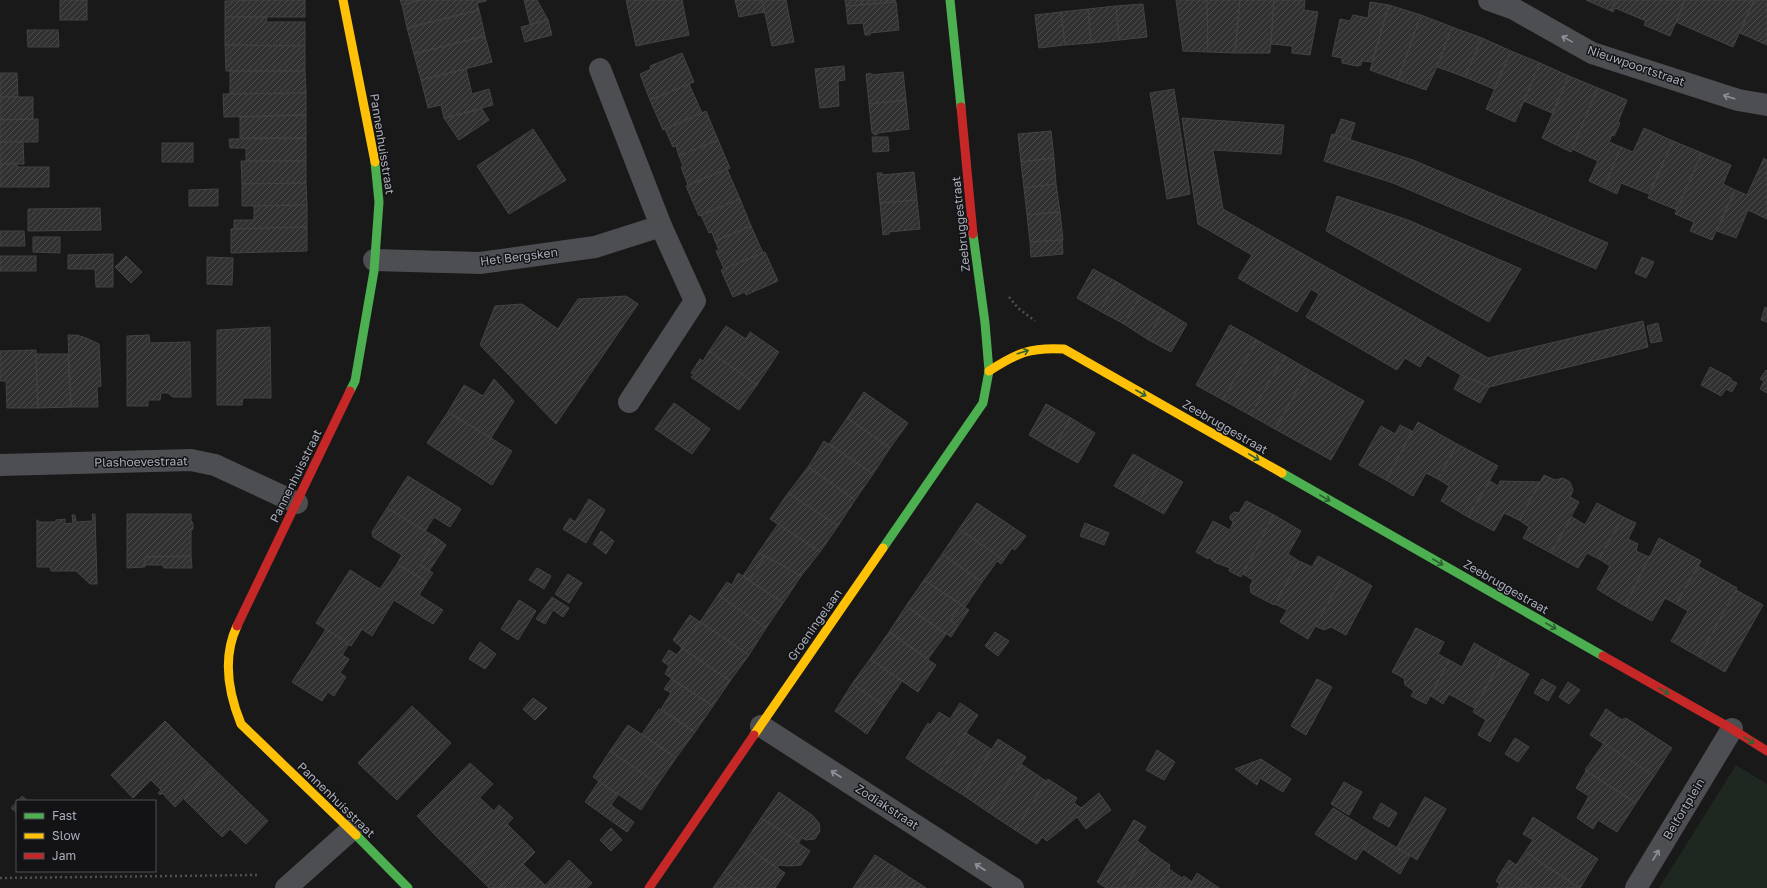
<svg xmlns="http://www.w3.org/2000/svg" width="1767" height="888" font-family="'Golos Text',sans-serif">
<defs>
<pattern id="building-hatch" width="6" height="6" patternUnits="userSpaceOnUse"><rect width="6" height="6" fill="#313131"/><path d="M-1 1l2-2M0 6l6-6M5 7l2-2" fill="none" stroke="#4c4c4d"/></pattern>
</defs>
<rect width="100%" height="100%" fill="#191919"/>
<path fill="#1e2720" d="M1736 765 1767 784V888H1659Z"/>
<g fill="url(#building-hatch)" stroke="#424345">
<rect x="60" y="0" width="27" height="20"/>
<path d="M264 0H305V17H225V1Z"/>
<path d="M400 0H421L402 5Z"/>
<path d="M421 0H486V1L477 3 479 10 407 28 402 5Z"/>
<path d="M524 0H537L548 20 530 24Z"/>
<path d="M626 0H682L689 35 636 46Z"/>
<path d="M735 0H762L764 12 739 17Z"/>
<path d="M762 0H786L794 42 772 46Z"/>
<path d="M845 0H861L862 5 846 6Z"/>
<path d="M861 0H895L896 2 862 5Z"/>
<path d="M1176 0H1207L1208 52 1183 51Z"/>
<path d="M1207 0H1240L1235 53 1208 52Z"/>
<path d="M1240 0H1274L1270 53H1235Z"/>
<path d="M1274 0H1305L1304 10 1318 12 1310 55 1292 53V46L1271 44Z"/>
<path d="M1586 0H1616L1611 11Z"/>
<path d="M1616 0H1685L1670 36 1644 25 1646 21 1615 8 1613 12 1611 11Z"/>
<path d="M1685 0H1754L1733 47 1676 22Z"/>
<path d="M1754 0H1767V45L1740 33Z"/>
<path d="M896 2 899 30 870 33V35H865L863 23 848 24 846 6Z"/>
<path d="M1370 2 1389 5 1372 62 1362 61 1361 65 1357 66 1342 63V58L1332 56 1340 19 1350 21 1353 15 1368 18Z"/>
<path d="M1143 4 1147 37 1119 40 1116 6Z"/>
<path d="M1389 5 1421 15 1398 80 1370 70Z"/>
<path d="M1116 6 1119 40 1091 43 1088 9Z"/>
<path d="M1088 9 1091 43 1065 45 1061 12Z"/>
<path d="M479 10 485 36 414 54 407 28Z"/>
<path d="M1061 12 1065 45 1039 48 1035 15Z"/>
<path d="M1421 15 1452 27 1437 67 1426 90 1398 80Z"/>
<path d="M225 17H267L266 22H305V46L225 45Z"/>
<path d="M548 20 552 35 525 42 521 27Z"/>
<path d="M1452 27 1482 38 1465 77 1437 67Z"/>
<path d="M27 30H58L59 47H28Z"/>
<path d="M485 36 492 62 421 80 414 54Z"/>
<path d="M1482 38 1511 51 1494 89 1465 77Z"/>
<path d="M225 45 305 46V71H226Z"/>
<path d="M1511 51 1540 63 1515 122 1486 109Z"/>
<path d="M682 53 694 82 650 100 640 74 651 69 650 66Z"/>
<path d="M1540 63 1569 76 1552 113 1524 101Z"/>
<path d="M844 66 845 80 838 81 839 106 820 108 815 69Z"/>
<path d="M466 69 472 94 489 89 493 105 444 118 441 105 428 108 421 80Z"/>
<path d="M230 71H305L306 93 230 94Z"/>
<path d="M903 72 906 100 869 104 866 74 871 73V75Z"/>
<path d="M0 73H17L18 97H0Z"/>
<path d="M1569 76 1598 88 1571 152 1542 138Z"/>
<path d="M689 84 702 113 663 130 650 100Z"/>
<path d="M1598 88 1627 100 1618 122 1620 123 1614 136 1612 135 1609 142 1621 147 1604 188 1589 181 1598 161 1572 149Z"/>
<path d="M1174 89 1190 194 1167 199 1150 93Z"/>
<path d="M306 93V115L224 117 223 94Z"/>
<path d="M0 97H33V119L0 120Z"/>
<path d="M906 100 909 129 878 133V134L874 135V133H872L869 104Z"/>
<path d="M482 109 489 120 459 140 444 118Z"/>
<path d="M706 111 718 140 679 156 676 146 673 147 665 129Z"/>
<path d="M306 115V138H240V117Z"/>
<path d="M1182 118 1284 125 1281 154 1213 150 1223 209 1488 358 1643 321 1648 347 1489 387 1461 375 1427 355 1420 367 1405 358 1397 370 1306 317 1319 294 1311 289 1297 312 1238 278 1252 255 1198 224Z"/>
<path d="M38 119V142H0V120Z"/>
<path d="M1341 119 1355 123 1350 140 1335 135Z"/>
<path d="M1644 128 1673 141 1649 194 1621 183 1617 194 1604 188 1621 147 1633 152Z"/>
<path d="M533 129 566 180 509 214 477 166Z"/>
<path d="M1051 131 1054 158 1021 162 1018 134Z"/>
<path d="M1332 134 1413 160 1608 243 1596 269 1393 183 1324 161Z"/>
<path d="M872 137H888L889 151 873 152Z"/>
<path d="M306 138V161H246V148H230L229 139Z"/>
<path d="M718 140 730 168 688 185 681 167 683 166 679 156Z"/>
<path d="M1673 141 1702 153 1677 210 1648 198Z"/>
<path d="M0 142H23L24 164H0Z"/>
<rect x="162" y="143" width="31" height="19"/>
<path d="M1702 153 1731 165 1723 184 1735 190 1712 240 1690 231 1694 222 1675 214Z"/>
<path d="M1054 158 1056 184 1024 188 1021 162Z"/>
<path d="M1764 158 1767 160V219L1748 210 1736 238 1717 231 1735 190 1747 195Z"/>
<path d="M241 161H306V183L242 184Z"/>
<path d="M0 164H17V167H49V187H0Z"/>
<path d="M727 169 740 199 699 216 686 186Z"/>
<path d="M914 172 917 200 880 203 877 173H882V175Z"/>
<path d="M306 183 307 205 242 206V184Z"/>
<path d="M1056 184 1060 212 1027 215 1024 188Z"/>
<path d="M218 189V206H189V190Z"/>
<path d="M1337 196 1408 220 1521 269 1489 322 1326 231Z"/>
<path d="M740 199 751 226 715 241 712 232 709 233 701 215Z"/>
<path d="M917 200 920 229 889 232V234L883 235 880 203Z"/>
<path d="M307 205V227L234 229V220H254V206Z"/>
<path d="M100 208 101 230 28 231V209Z"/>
<path d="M1060 212 1063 240 1030 242 1027 215Z"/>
<path d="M751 226 763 253 724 269 716 251 719 250 715 241Z"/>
<path d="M307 227V251L231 253V229Z"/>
<path d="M0 231H24L25 246H0Z"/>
<path d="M33 237H60V253L33 252Z"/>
<path d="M1062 240 1063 254 1031 257 1030 242Z"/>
<path d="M765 252 778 281 746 295 745 292 733 297 721 270Z"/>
<path d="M113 254V287H96L95 269H68V255Z"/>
<rect x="0" y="256" width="36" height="15"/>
<path d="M126 256 142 272 131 283 115 267Z"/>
<path d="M207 257 233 258 232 285 207 284Z"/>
<path d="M1642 257 1654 262 1646 278 1635 273Z"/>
<path d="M1093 269 1117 282 1100 311 1077 298Z"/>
<path d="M1117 282 1140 296 1124 324 1100 311Z"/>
<path d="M626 296 638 304 556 424 480 345 495 306 522 304 558 329 578 299Z"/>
<path d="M1140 296 1164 310 1147 339 1124 324Z"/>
<path d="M1765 307 1767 308V322L1761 320Z"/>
<path d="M1164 310 1187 324 1171 352 1147 339Z"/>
<path d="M1658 323 1662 341 1651 343 1647 326Z"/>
<path d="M1230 325 1257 340 1223 400 1196 385Z"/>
<path d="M726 326 746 339 750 332 779 352 757 385 709 351Z"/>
<path d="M270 327 271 398H243L242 405H217V330Z"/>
<path d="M68 335H77L86 338 99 344 101 386 97 387 98 407H71Z"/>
<path d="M149 335 150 343 190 342 191 397H173L168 393H161L160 400H148V406H127V336Z"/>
<path d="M1257 340 1285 356 1250 415 1223 400Z"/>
<path d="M36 350 38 408H7L6 381H0V351Z"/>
<path d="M709 351 757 385 739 410 691 377 694 374 691 373 700 359 703 361Z"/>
<path d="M36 354H68L71 407 38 408Z"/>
<path d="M1285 356 1309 370 1275 429 1250 415Z"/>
<path d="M1710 367 1731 378V380L1737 383 1732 392 1726 389 1721 396 1701 385Z"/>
<path d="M1309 370 1364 401 1331 460 1275 429Z"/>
<path d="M1766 370 1767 371V393L1760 389 1764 381 1760 379Z"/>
<path d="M1461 375 1489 387 1480 403 1454 389Z"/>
<path d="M494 379 514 401 491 438 448 412 464 385 483 396Z"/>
<path d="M864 392 908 423 890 448 847 418Z"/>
<path d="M674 403 710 429 692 454 655 429Z"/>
<path d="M1046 404 1071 418 1053 449 1029 435Z"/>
<path d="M448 412 512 451 492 485 427 443Z"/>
<path d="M847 418 890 448 873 474 829 444Z"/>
<path d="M1071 418 1095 433 1078 463 1053 449Z"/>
<path d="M1418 422 1457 444 1438 479 1426 473 1413 496 1386 480Z"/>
<path d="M1400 425 1412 431 1386 480 1359 465 1381 426 1395 434Z"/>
<path d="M824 441 873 474 855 500 808 467Z"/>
<path d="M1457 444 1498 466 1468 517 1441 501 1449 486 1438 479Z"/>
<path d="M1133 454 1158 468 1139 500 1114 486Z"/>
<path d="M808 467 855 500 838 526 788 493Z"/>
<path d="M1158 468 1183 482 1164 514 1139 500Z"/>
<path d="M1544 475 1555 480 1563 478 1570 482 1573 490 1570 497 1579 502 1551 553 1523 538 1529 527 1519 520Z"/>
<path d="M408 476 461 509 450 527 434 517 425 531 387 508Z"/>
<path d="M1490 481 1498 486 1500 481 1540 482 1519 520 1504 513 1494 531 1468 517Z"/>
<path d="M788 493 838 526 820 552 770 519Z"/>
<path d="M589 499 605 510 586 543 563 529 570 518 575 522Z"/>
<path d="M1246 501 1274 515 1241 577 1229 571 1230 568 1214 562 1209 557 1208 559 1196 552 1213 521 1230 530 1233 522 1230 519V516L1234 512 1239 513Z"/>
<path d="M977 503 1026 536 1015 550 1012 548 1004 560 959 529Z"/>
<path d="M1597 503 1623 517 1599 559 1587 553 1578 568 1551 553 1572 517 1585 525Z"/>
<path d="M387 508 437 538 420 565 433 573 427 582 397 564 402 555 373 537 372 532Z"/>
<path d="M92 514H95L97 584H90L76 571H51L50 567H37V520H38V522H55L56 520 65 519V524L73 523 72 515H75L76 522 93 521Z"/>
<path d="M127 514H191V521L193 523V529L191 531V556L145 557V567L127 568Z"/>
<path d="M1274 515 1301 531 1288 554 1299 561 1274 605 1251 593 1250 586 1253 580 1243 574Z"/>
<path d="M1623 517 1636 523 1628 539 1638 544 1636 551 1649 557 1625 606 1597 589 1610 566 1599 559Z"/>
<path d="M1085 523 1109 533 1104 545 1080 536Z"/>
<path d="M778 524 820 552 801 576 758 553Z"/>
<path d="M959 529 1004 560 1001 564 997 561 982 582 942 554Z"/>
<path d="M601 531 614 541 606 554 593 544Z"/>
<path d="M437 538 446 545 429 571 420 565Z"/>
<path d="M1659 538 1701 561 1676 604 1665 598 1652 621 1625 606Z"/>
<path d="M758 553 765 556 749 580 743 576Z"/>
<path d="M942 554 982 582 965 607 924 580Z"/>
<path d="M191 556 192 568H164L163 565H145V557Z"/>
<path d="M765 556 801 576 783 603 749 580Z"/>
<path d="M1318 556 1346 571 1308 639 1280 622 1287 610 1275 604 1299 561 1312 567Z"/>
<path d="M397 564 427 582 419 595 443 610 433 624 394 600 372 636 362 629 351 646 316 623 350 570 380 589Z"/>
<path d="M1698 566 1737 588 1699 657 1671 641 1688 611 1676 604Z"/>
<path d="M537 568 551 576 544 589 529 580Z"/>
<path d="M1346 571 1372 586 1346 635 1331 627 1324 630 1315 626Z"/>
<path d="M738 573 783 603 766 628 718 595 727 582 732 585Z"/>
<path d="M568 574 582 583 569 603 555 594Z"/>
<path d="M924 580 961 605 950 620 958 626 951 637 906 606Z"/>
<path d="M1736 590 1763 605 1725 672 1699 657Z"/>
<path d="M718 595 766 628 749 655 700 622Z"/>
<path d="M552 597 569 608 563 617 553 610 545 624 536 619Z"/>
<path d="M519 600 536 611 518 640 501 629Z"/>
<path d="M961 605 969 610 958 626 950 620Z"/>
<path d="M906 606 946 634 928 659 889 632Z"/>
<path d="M690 615 700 622 682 648 673 640Z"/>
<path d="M700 622 749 655 730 681 682 648Z"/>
<path d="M1416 628 1444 642 1438 654 1449 660 1426 704 1411 696 1414 691 1405 685 1404 678 1392 672Z"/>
<path d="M326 629 349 644 342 655 349 659 340 673 346 677 334 696 328 692 322 701 292 682Z"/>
<path d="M889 632 936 665 918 692 870 659Z"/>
<path d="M995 632 1009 641 998 656 985 646Z"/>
<path d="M480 642 496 654 485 669 469 659Z"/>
<path d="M1474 643 1502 659 1474 708 1449 694 1443 704 1431 696 1449 660 1462 667Z"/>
<path d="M682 648 730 681 713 706 665 674 669 666 662 661 669 650 677 655Z"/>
<path d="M870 659 902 681 885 706 852 684Z"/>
<path d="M1502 659 1529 674 1490 742 1478 735 1486 720 1473 712Z"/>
<path d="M671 679 713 706 695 732 661 709 671 693 664 689Z"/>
<path d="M1317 679 1332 687 1306 735 1291 726Z"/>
<path d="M1542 679 1556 687 1548 701 1534 693Z"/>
<path d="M1568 682 1580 690 1569 704 1559 697Z"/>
<path d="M852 684 885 706 867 734 835 711Z"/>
<path d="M533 698 547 708 535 720 523 709Z"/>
<path d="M960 703 978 715 936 778 906 758 928 723 930 725 939 712 950 719Z"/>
<path d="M412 706 451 743 397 800 358 763Z"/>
<path d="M659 709 695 732 676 758 642 734Z"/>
<path d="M1606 709 1622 720 1625 718 1629 720 1672 748 1654 776 1590 735Z"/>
<path d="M165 721 187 743 133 798 111 775Z"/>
<path d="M628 725 676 758 658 784 610 751Z"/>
<path d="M966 733 991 749 963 795 936 778Z"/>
<path d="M1515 738 1529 747 1518 762 1505 754Z"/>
<path d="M998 739 1026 757 988 812 963 795Z"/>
<path d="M187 743 213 768 175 807 162 793 160 795 158 793 161 790 151 780Z"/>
<path d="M1604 743 1654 776 1636 803 1585 770Z"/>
<path d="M1157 750 1175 762 1164 780 1146 770Z"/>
<path d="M610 751 658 784 641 810 593 777Z"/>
<path d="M1261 759 1291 779 1283 792 1260 778 1257 785 1235 769Z"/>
<path d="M470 763 493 784 439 839 417 816Z"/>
<path d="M1021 764 1046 781 1015 830 988 812Z"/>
<path d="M213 768 268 821 246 844 230 829 222 837 184 799Z"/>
<path d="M1586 771 1636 803 1617 832 1598 820 1593 829 1577 818 1589 796 1576 788Z"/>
<path d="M1048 779 1077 798 1074 803 1081 808 1099 793 1111 810 1086 829 1077 817 1047 841 1042 837 1037 844 1015 830Z"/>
<path d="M599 781 618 795 611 805 634 822 627 832 585 802Z"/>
<path d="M1344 782 1362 792 1349 815 1331 804Z"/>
<path d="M779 792 812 815 819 823 820 831 815 839 806 840 802 838 799 842 761 818Z"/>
<path d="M22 796 28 801H17V813L11 808Z"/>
<path d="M1425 797 1446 809 1417 860 1397 847Z"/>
<path d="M480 798 494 811 499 805 513 818 468 867 439 839Z"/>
<path d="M1381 803 1397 813 1389 827 1373 818Z"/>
<path d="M1333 808 1373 833 1356 860 1315 834Z"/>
<path d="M1533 817 1598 859 1580 888 1525 852 1533 840 1523 834Z"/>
<path d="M761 818 799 842 798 843 810 851 801 865 789 866 779 865 777 868 743 845Z"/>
<path d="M1134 820 1146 827 1137 841 1148 849V850L1124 888H1106L1097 882Z"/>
<path d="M507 824 535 852 500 888H489L468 867Z"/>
<path d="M611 828 622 840 611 851 600 840Z"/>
<path d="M1373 833 1410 856 1400 874 1363 849Z"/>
<path d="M743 845 785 873 775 888H747L724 872Z"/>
<path d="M1148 850 1170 865 1169 869 1157 888H1124Z"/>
<path d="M1525 852 1579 888H1532L1503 869 1509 860 1516 865Z"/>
<path d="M875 855 897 869 885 888H853Z"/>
<path d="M569 860 592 883 587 888H543Z"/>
<path d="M523 864 545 885 543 888H500Z"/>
<path d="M897 869 926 888H885Z"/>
<path d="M1169 869 1182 878 1184 876 1192 882 1188 888H1157Z"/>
<path d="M1503 869 1532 888H1497L1500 884 1496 881Z"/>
<path d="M724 872 747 888H713Z"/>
<path d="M1197 873 1219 888H1188Z"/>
</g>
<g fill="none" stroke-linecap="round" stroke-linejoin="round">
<g stroke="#4f5054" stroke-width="2.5" stroke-dasharray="2 3" stroke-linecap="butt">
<path d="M1009 297 1018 308 1035 321"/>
<path d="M0 878 257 875"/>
</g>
<g stroke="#4d4e52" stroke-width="22">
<path d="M1489 0 1514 9 1592 53 1738 100 1767 105"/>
<path d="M374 260 480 263 595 247 661 226 600 69"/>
<path d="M629 402 695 301 661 226"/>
<path d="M0 465 191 460 215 465 297 503"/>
<path d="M761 726 1013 888"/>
<path d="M286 888 351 830"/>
<path d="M1636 888 1732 729"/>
</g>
<g stroke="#4caf50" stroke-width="9">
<path d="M950 0 961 107"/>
<path d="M350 391 355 381 374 271 379 202 375 162"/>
<path d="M1282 473 1603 656"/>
<path d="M883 548 983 403 989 371 985 323 973 234"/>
<path d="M356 835 408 888"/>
</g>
<g stroke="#ffc107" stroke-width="9">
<path d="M343 0 375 162"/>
<path d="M989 371C1017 353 1030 347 1064 349L1282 473"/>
<path d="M237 626C222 658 228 692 241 724L356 835"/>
<path d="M754 735 883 548"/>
</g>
<g stroke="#c62828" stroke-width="9">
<path d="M961 107 973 234"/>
<path d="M237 626 350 391"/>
<path d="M1603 656 1732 729 1767 751"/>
<path d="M649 888 754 735"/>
</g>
</g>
<defs><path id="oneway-shaft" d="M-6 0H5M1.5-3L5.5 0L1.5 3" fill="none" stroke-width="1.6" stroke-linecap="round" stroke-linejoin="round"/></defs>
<g stroke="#8d919c">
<use href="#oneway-shaft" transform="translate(1567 39) rotate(-151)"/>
<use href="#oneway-shaft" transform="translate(1729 97) rotate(-162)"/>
<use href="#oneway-shaft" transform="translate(836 774) rotate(-147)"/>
<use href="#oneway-shaft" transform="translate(1656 855) rotate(-59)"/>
<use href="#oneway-shaft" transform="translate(980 867) rotate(-147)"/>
</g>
<g stroke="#306132">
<use href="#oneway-shaft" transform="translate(1023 352) rotate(-17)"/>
<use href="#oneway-shaft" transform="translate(1141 393) rotate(30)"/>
<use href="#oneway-shaft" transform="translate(1254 457) rotate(30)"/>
<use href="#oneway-shaft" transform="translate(1325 498) rotate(30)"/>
<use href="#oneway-shaft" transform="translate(1438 562) rotate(30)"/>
<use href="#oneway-shaft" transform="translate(1551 626) rotate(30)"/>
<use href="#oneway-shaft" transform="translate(1664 691) rotate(30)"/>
<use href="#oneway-shaft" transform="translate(1749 740) rotate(32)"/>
</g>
<g text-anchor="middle" stroke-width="3" stroke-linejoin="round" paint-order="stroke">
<g font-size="12" fill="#a9aebb" stroke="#131315">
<text transform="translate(1636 66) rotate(19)" y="4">Nieuwpoortstraat</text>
<text transform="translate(382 144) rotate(81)" y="4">Pannenhuisstraat</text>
<text transform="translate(961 224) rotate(-96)" y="4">Zeebruggestraat</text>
<text transform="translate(519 257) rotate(-7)" y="4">Het Bergsken</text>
<text transform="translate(1225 427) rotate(30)" y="4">Zeebruggestraat</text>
<text transform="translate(141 462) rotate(-1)" y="4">Plashoevestraat</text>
<text transform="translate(296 476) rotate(-64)" y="4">Pannenhuisstraat</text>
<text transform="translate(1506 587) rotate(30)" y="4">Zeebruggestraat</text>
<text transform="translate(815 625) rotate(-55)" y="4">Groeningelaan</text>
<text transform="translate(336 800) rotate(44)" y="4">Pannenhuisstraat</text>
<text transform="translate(887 807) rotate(33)" y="4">Zodiakstraat</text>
<text transform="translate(1684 809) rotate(-59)" y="4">Belfortplein</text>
</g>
</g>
<rect x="16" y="800" width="140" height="72" fill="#131315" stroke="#4f5157"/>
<rect x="24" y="813" width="20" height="6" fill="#4caf50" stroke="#4f5157"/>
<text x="52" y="820" font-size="12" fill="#a9aebb">Fast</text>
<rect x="24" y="833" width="20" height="6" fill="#ffc107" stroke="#4f5157"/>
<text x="52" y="840" font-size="12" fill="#a9aebb">Slow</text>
<rect x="24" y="853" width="20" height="6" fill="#c62828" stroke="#4f5157"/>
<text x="52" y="860" font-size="12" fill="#a9aebb">Jam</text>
</svg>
